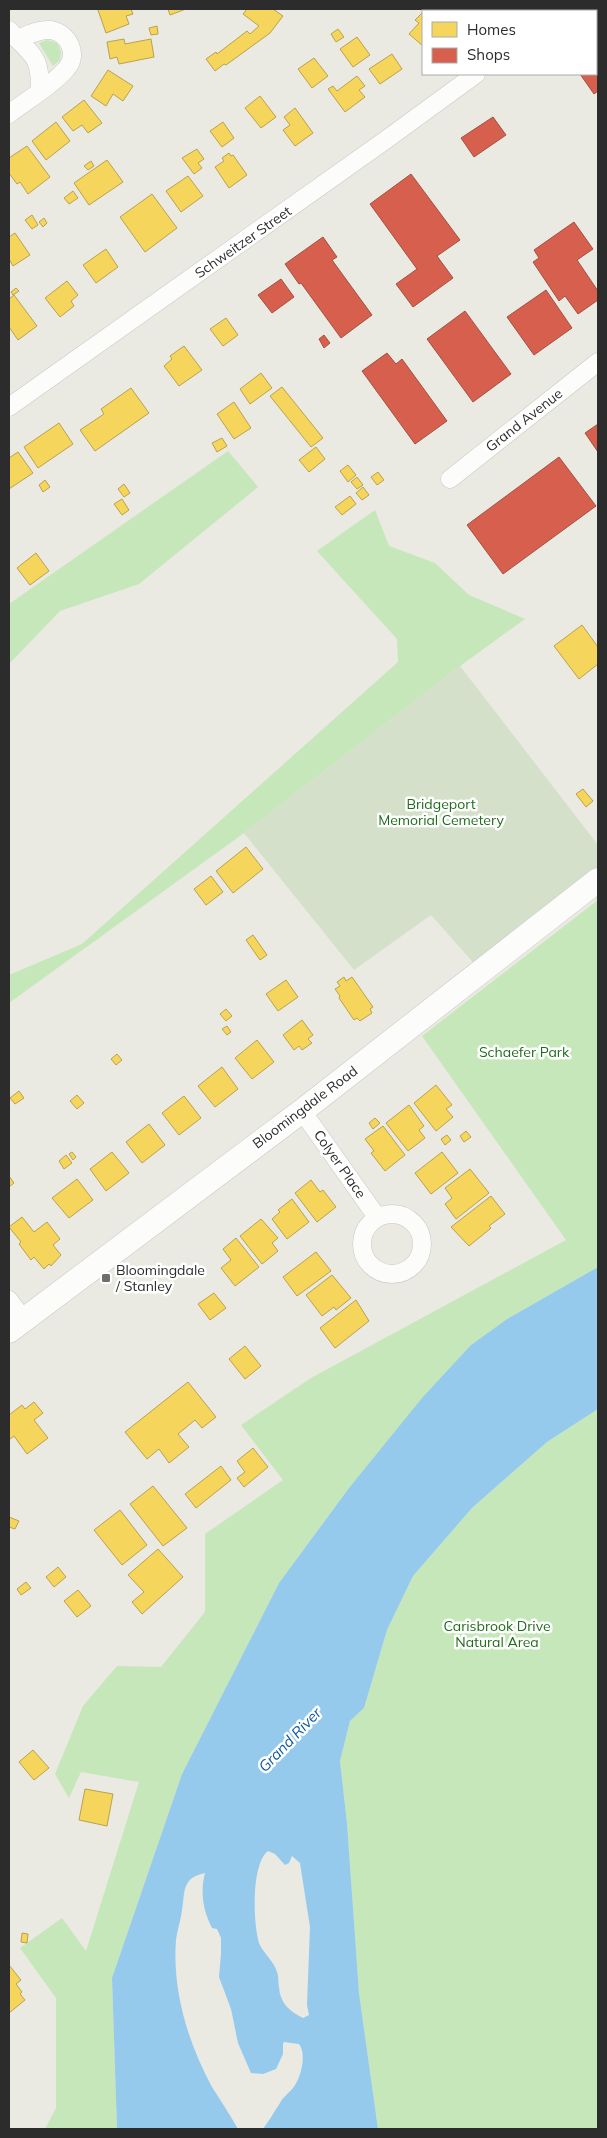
<svg xmlns="http://www.w3.org/2000/svg" width="607" height="2138" font-family="Mulish,sans-serif">
<rect width="100%" height="100%" fill="#eae9e2"/>
<g fill="#c6e7ba">
<path d="M47 40 57 43 61 52 60 60 53 66 39 43Z"/>
<path d="M228 451 258 487 139 584 60 611 9 664V604Z"/>
<path d="M375 510 389 546 435 563 469 595 525 619 460 666 244 833 9 1003V975L82 944 398 662 397 639 317 551Z"/>
<path d="M598 900V1267L507 1319 471 1345 349 1488 279 1583 182 1774 112 1978 117 2129H45L56 2108V1998L20 1948 62 1918 86 1951 139 1782 81 1772 69 1798 55 1774 83 1706 117 1666 161 1667 205 1612V1534L283 1480 241 1425 311 1378 566 1240 422 1036Z"/>
<path d="M598 1409V2129H378L359 1993 347 1823 340 1761 350 1721 364 1708 387 1630 413 1576 472 1508 547 1442Z"/>
</g>
<path fill="#d4e0c9" d="M460 666 598 845V877L479 969 431 915 354 970 244 833Z"/>
<path fill="#95caed" fill-rule="evenodd" d="M598 1267V1409L547 1442 472 1508 413 1576 387 1630 364 1708 350 1721 340 1761 347 1823 359 1993 378 2129H263C269 2121 274 2112 280 2103 283 2097 289 2093 293 2088 301 2078 307 2054 299 2044L284 2042 283 2044V2054L276 2069 263 2074 251 2073 238 2043 231 2009 219 1977 221 1954V1938L217 1929 212 1928C203 1911 200 1891 205 1873 182 1878 185 1890 182 1910 181 1920 177 1930 176 1940 172 1990 188 2043 212 2087 221 2101 230 2115 238 2129H117L112 1978 182 1774 279 1583 349 1488 422 1398 471 1345 507 1319ZM268 1851 275 1854 285 1865 289 1863 292 1856 300 1863 310 1927 307 2005 309 2015 303 2018C289 2011 280 2003 279 1987 278 1983 279 1977 277 1972 274 1961 263 1953 259 1943 253 1923 251 1864 268 1851Z"/>
<g fill="#f6d55c" stroke="#b9a24e">
<path d="M100 9H131L133 14 126 16 129 24 106 33 98 10Z"/>
<path d="M168 9H186L170 15Z"/>
<path d="M247 9H273L283 16 270 33 226 65 224 64 215 71 206 59 216 52 217 54 247 31 250 34 259 26 243 14Z"/>
<path d="M435 9H447L450 11H432Z"/>
<path d="M422 13 423 14V46L409 34 419 23 415 20Z"/>
<path d="M157 26 158 34 151 35 149 28Z"/>
<path d="M338 29 344 37 336 42 331 34Z"/>
<path d="M357 37 370 55 353 67 340 49Z"/>
<path d="M124 39 125 44 151 39 154 57 119 64 117 57 110 59 107 42Z"/>
<path d="M392 54 402 69 380 84 369 69Z"/>
<path d="M314 58 328 76 312 88 298 69Z"/>
<path d="M108 70 133 86 123 101 113 94 106 106 91 96Z"/>
<path d="M357 76 365 86 359 90 365 97 345 112 328 89 333 86 337 91Z"/>
<path d="M260 96 276 117 261 128 245 108Z"/>
<path d="M84 100 102 123 88 133 82 125 73 131 62 117Z"/>
<path d="M295 108 313 133 295 146 283 130 290 125 284 117Z"/>
<path d="M56 122 70 141 46 160 32 141Z"/>
<path d="M223 122 234 138 222 147 210 131Z"/>
<path d="M27 146 50 177 28 194 20 182 17 184 9 173V158Z"/>
<path d="M197 149 204 159 198 163 202 168 194 174 182 158Z"/>
<path d="M229 153 231 156 233 155 247 175 229 188 215 167 224 161 222 158Z"/>
<path d="M107 160 123 182 89 205 74 183Z"/>
<path d="M91 161 94 166 88 170 84 166Z"/>
<path d="M188 176 203 196 181 212 166 191Z"/>
<path d="M73 191 78 198 69 204 64 198Z"/>
<path d="M152 194 177 228 145 252 120 217Z"/>
<path d="M32 215 38 225 32 229 25 220Z"/>
<path d="M44 218 47 223 43 227 39 222Z"/>
<path d="M15 233 30 255 13 266 9 259V237Z"/>
<path d="M106 249 118 267 96 283 83 265Z"/>
<path d="M67 281 78 295 71 301 74 306 60 317 45 298Z"/>
<path d="M16 288 19 291 13 295 11 292Z"/>
<path d="M14 295 37 326 18 340 9 327V299Z"/>
<path d="M226 318 238 335 223 346 210 329Z"/>
<path d="M184 346 202 370 179 386 164 366 172 359 170 356Z"/>
<path d="M261 373 272 388 250 404 240 389Z"/>
<path d="M282 387 323 438 311 447 270 396Z"/>
<path d="M131 388 149 413 95 451 80 430 104 414 101 409Z"/>
<path d="M234 402 251 428 234 439 217 414Z"/>
<path d="M59 423 73 444 38 468 24 447Z"/>
<path d="M222 438 227 446 217 452 212 443Z"/>
<path d="M316 447 325 459 309 472 299 460Z"/>
<path d="M18 452 33 473 9 489V458Z"/>
<path d="M348 465 356 475 348 482 340 471Z"/>
<path d="M378 472 384 480 377 485 371 477Z"/>
<path d="M357 477 363 485 357 489 351 482Z"/>
<path d="M45 480 50 487 43 492 39 485Z"/>
<path d="M124 484 130 493 124 497 118 489Z"/>
<path d="M363 487 369 495 362 500 356 493Z"/>
<path d="M350 496 356 504 342 515 335 507Z"/>
<path d="M122 499 129 510 122 515 114 504Z"/>
<path d="M36 553 49 571 30 585 17 568Z"/>
<path d="M582 625 598 647V664L579 679 554 646Z"/>
<path d="M583 789 593 801 586 807 576 794Z"/>
<path d="M246 847 263 869 233 893 216 871Z"/>
<path d="M211 876 223 892 206 905 194 889Z"/>
<path d="M253 935 267 955 260 960 246 940Z"/>
<path d="M344 977 346 981 352 977 373 1007 370 1009 372 1013 360 1021 357 1018 354 1020 339 998 340 996 335 989 340 986 337 982Z"/>
<path d="M286 980 298 997 278 1011 266 994Z"/>
<path d="M226 1009 232 1016 226 1021 220 1014Z"/>
<path d="M302 1020 313 1035 308 1039 312 1043 302 1050 299 1046 294 1050 283 1035Z"/>
<path d="M227 1026 231 1032 227 1035 222 1029Z"/>
<path d="M257 1040 274 1062 252 1079 235 1058Z"/>
<path d="M117 1054 122 1060 116 1065 111 1059Z"/>
<path d="M222 1067 238 1089 215 1107 198 1086Z"/>
<path d="M436 1085 452 1105 446 1109 453 1117 436 1131 414 1103Z"/>
<path d="M19 1091 24 1098 15 1104 10 1098Z"/>
<path d="M77 1095 84 1103 77 1109 70 1101Z"/>
<path d="M184 1096 201 1118 179 1135 162 1113Z"/>
<path d="M409 1105 424 1126 419 1130 425 1138 408 1151 386 1123Z"/>
<path d="M375 1118 380 1123 373 1129 369 1123Z"/>
<path d="M149 1124 165 1145 142 1163 126 1142Z"/>
<path d="M383 1126 405 1155 385 1171 371 1153 374 1151 365 1139Z"/>
<path d="M466 1131 471 1137 464 1142 460 1136Z"/>
<path d="M447 1135 451 1140 445 1145 441 1139Z"/>
<path d="M72 1152 76 1157 73 1160 69 1154Z"/>
<path d="M112 1152 129 1173 106 1191 90 1169Z"/>
<path d="M442 1152 458 1173 431 1194 415 1173Z"/>
<path d="M66 1155 72 1163 64 1169 59 1161Z"/>
<path d="M470 1169 489 1193 456 1219 445 1204 452 1198 445 1188Z"/>
<path d="M9 1176 14 1183 9 1187Z"/>
<path d="M77 1179 93 1200 69 1218 52 1198Z"/>
<path d="M311 1180 320 1192 323 1190 336 1207 317 1222 295 1193Z"/>
<path d="M491 1196 505 1214 489 1226 491 1228 469 1246 451 1227Z"/>
<path d="M292 1199 309 1222 287 1239 272 1219 280 1212 278 1210Z"/>
<path d="M22 1217 34 1232 47 1222 60 1239 53 1245 61 1255 51 1266 49 1264 44 1269 34 1257 31 1260 19 1244 21 1242 9 1227Z"/>
<path d="M261 1219 278 1238 272 1243 278 1251 262 1264 240 1236Z"/>
<path d="M236 1238 259 1267 235 1286 221 1268 231 1260 223 1249Z"/>
<path d="M316 1252 331 1271 297 1296 283 1277Z"/>
<path d="M332 1275 351 1298 336 1310 334 1307 322 1316 306 1295Z"/>
<path d="M214 1293 226 1308 210 1320 198 1304Z"/>
<path d="M356 1300 369 1321 335 1348 320 1328Z"/>
<path d="M245 1346 261 1366 245 1379 229 1359Z"/>
<path d="M188 1382 216 1417 202 1428 195 1420 178 1434 189 1447 169 1463 159 1449 147 1459 125 1432Z"/>
<path d="M34 1402 43 1413 34 1420 48 1438 27 1454 14 1436 9 1440V1415L22 1405 25 1409Z"/>
<path d="M253 1448 268 1467 244 1487 237 1478 245 1472 237 1461Z"/>
<path d="M221 1466 231 1480 196 1508 185 1494Z"/>
<path d="M153 1486 187 1528 163 1546 130 1504Z"/>
<path d="M120 1510 147 1545 122 1565 94 1530Z"/>
<path d="M9 1517 19 1521 15 1529 9 1527Z"/>
<path d="M158 1549 183 1577 142 1614 132 1602 144 1592 128 1575Z"/>
<path d="M58 1567 66 1577 54 1587 46 1577Z"/>
<path d="M26 1582 31 1588 21 1595 17 1589Z"/>
<path d="M78 1590 91 1606 77 1617 64 1601Z"/>
<path d="M33 1750 49 1768 34 1780 19 1762Z"/>
<path d="M85 1789 113 1794 107 1826 79 1820Z"/>
<path d="M22 1933 28 1934 27 1943 21 1942Z"/>
<path d="M9 1965 21 1980 16 1984 22 1992 20 1994 25 2000 9 2013Z"/>
</g>
<g fill="#d6604d" stroke="#a35043">
<path d="M598 50V91L594 94 580 74H596V51Z"/>
<path d="M493 117 506 135 474 157 461 138Z"/>
<path d="M411 174 460 240 437 256 453 278 413 307 396 284 417 269 370 204Z"/>
<path d="M574 222 593 249 577 260 598 291V300L578 314 565 296 559 301 533 262 539 258 534 250Z"/>
<path d="M323 237 337 257 332 260 372 315 341 338 301 283 299 284 285 264Z"/>
<path d="M281 279 294 297 272 313 258 295Z"/>
<path d="M546 290 572 328 534 355 507 317Z"/>
<path d="M465 311 511 374 473 402 427 339Z"/>
<path d="M324 335 330 343 324 348 319 339Z"/>
<path d="M387 353 396 364 402 359 447 421 415 444 362 371Z"/>
<path d="M598 424V452L585 433Z"/>
<path d="M559 457 596 506 503 574 467 525Z"/>
</g>
<g fill="none" stroke-linecap="round" stroke-linejoin="round">
<g stroke="#c8c8c7" stroke-width="19">
<g id="street">
<path d="M507 11 508 9"/>
<path d="M9 30 17 39C28 35 39 29 51 30 68 33 79 54 67 68 54 84 26 101 9 114"/>
<path d="M17 39C37 58 40 62 40 90"/>
<path d="M9 407 387 139 476 74"/>
<path d="M450 479 598 362"/>
<path d="M302 1111 377 1217"/>
<circle cx="392" cy="1244" r="30"/>
<path d="M9 1300 23 1319"/>
</g>
</g>
<g stroke="#c8c8c7" stroke-width="25">
<path id="secondary" d="M9 1331 302 1111 598 880"/>
</g>
<use href="#street" stroke="#fcfcfb" stroke-width="18"/>
<use href="#secondary" stroke="#fcfcfb" stroke-width="24"/>
</g>
<rect fill="#6e6e6c" stroke="#fff" stroke-width="2" x="101" y="1273" width="10" height="10" rx="2.5"/>
<g text-anchor="middle" stroke-width="5" stroke-linejoin="round" paint-order="stroke">
<g font-size="14" fill="#2c2c2c" stroke="#fff">
<text transform="translate(243 242) rotate(-35)" y="5">Schweitzer Street</text>
<text transform="translate(524 420) rotate(-38)" y="5">Grand Avenue</text>
<text transform="translate(305 1107) rotate(-37)" y="5">Bloomingdale Road</text>
<text transform="translate(340 1164) rotate(55)" y="5">Colyer Place</text>
</g>
<g font-size="14" fill="#1f6d19" stroke="#fff">
<text x="441" y="809">Bridgeport<tspan x="441" dy="16">Memorial Cemetery</tspan></text>
<text x="524" y="1057">Schaefer Park</text>
<text x="497" y="1631">Carisbrook Drive<tspan x="497" dy="16">Natural Area</tspan></text>
</g>
<g font-size="14" fill="#2c2c2c" stroke="#fff" text-anchor="start">
<text x="116" y="1275">Bloomingdale<tspan x="116" dy="16">/ Stanley</tspan></text>
</g>
<g font-size="15" font-style="italic" fill="#0a59a2" stroke="#fff">
<text transform="translate(290 1740) rotate(-46)" y="5">Grand River</text>
</g>
</g>
<rect width="607" height="2138" fill="none" stroke="#2c2c2c" stroke-width="20"/>
<rect x="422" y="10" width="175" height="65" fill="#ffffff" stroke="#ababab"/>
<rect x="432" y="22" width="25" height="15" fill="#f6d55c" stroke="#ababab"/>
<text x="467" y="35" font-size="15" fill="#2c2c2c">Homes</text>
<rect x="432" y="48" width="25" height="15" fill="#d6604d" stroke="#ababab"/>
<text x="467" y="60" font-size="15" fill="#2c2c2c">Shops</text>
</svg>
